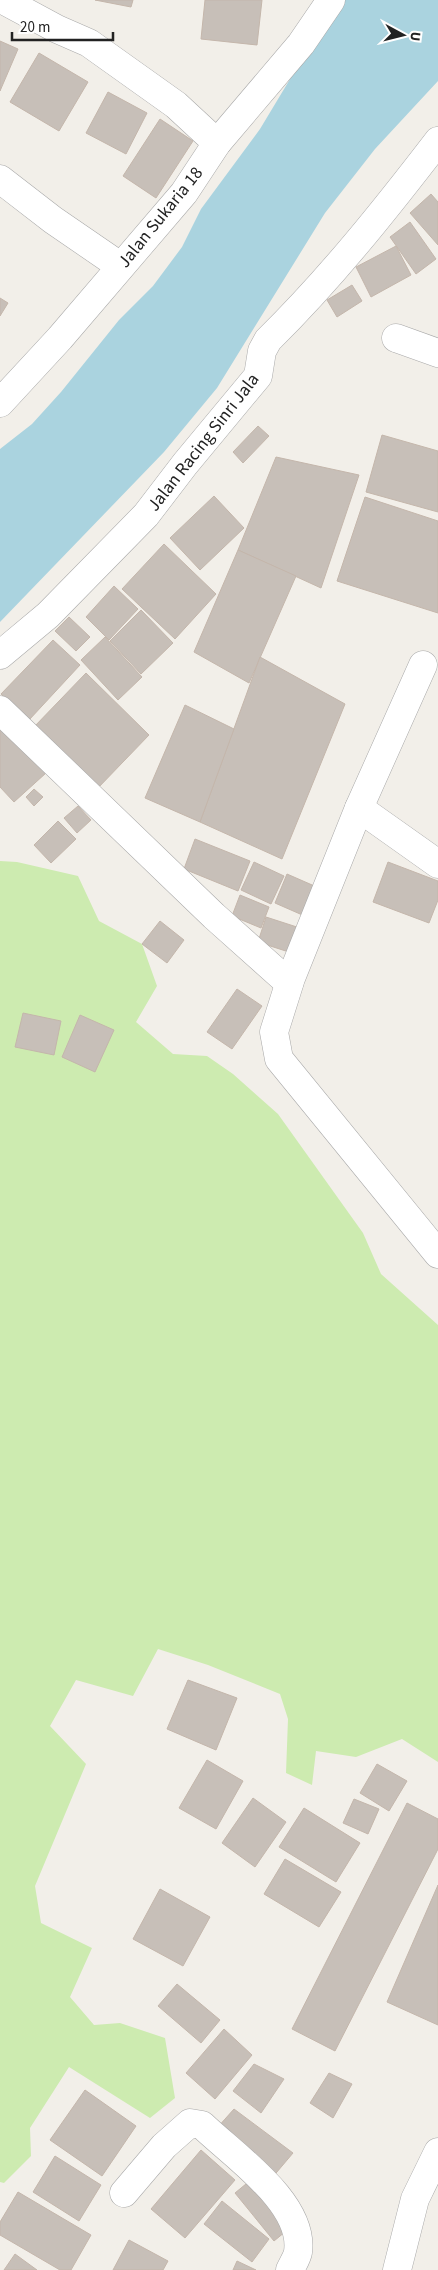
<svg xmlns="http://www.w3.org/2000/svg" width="438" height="2270" font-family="'Source Sans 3',sans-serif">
<rect width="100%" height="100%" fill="#f2efe9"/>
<path fill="#cdebb0" d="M0 861 17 862 78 876 99 921 142 944 157 986 136 1022 173 1054 207 1056 233 1074 278 1114 363 1233 381 1274 438 1325V1762L402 1739 356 1757 316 1751 312 1785 286 1773 288 1719 280 1694 208 1665 158 1649 133 1696 76 1680 50 1726 86 1764 35 1886 41 1923 92 1948 70 1997 94 2025 120 2023 165 2038 175 2098 150 2118 69 2067 30 2128 31 2156 4 2183 0 2182Z"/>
<path fill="#aad3df" d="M340 0H438V81L375 149 325 213 217 388 164 452 0 622V449L32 424 61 392 119 320 153 286 182 247 201 209 260 129 319 31Z"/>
<g fill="#c7bfb8" stroke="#c4b6ab">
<path d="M95 0H133L131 7Z"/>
<path d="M205 0H262L257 45 201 39Z"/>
<path d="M0 41 18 49 0 91Z"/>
<path d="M39 53 88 82 59 131 10 102Z"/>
<path d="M108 92 147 113 126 154 86 133Z"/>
<path d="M160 119 193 141 156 198 123 176Z"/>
<path d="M431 194 438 202V245L410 213Z"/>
<path d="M410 222 436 259 416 274 390 237Z"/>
<path d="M396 246 411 275 371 297 356 267Z"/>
<path d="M352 285 362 301 337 317 327 300Z"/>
<path d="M0 298 8 303 0 316Z"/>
<path d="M258 426 269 436 243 463 233 452Z"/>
<path d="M382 435 438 451V512L366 492Z"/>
<path d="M276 457 359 475 321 588 238 550Z"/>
<path d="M214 496 244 528 200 570 170 538Z"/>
<path d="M365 497 438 521V613L337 581Z"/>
<path d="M164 544 216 594 175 639 122 589Z"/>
<path d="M238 550 296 576 249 683 194 652Z"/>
<path d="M114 586 138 609 109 640 86 617Z"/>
<path d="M141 610 173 643 141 674 110 641Z"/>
<path d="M69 617 90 637 76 651 55 631Z"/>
<path d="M105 637 142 677 118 700 81 660Z"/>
<path d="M53 640 80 665 29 720 1 694Z"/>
<path d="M260 657 345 704 282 859 200 822Z"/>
<path d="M86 673 149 735 97 789 34 727Z"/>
<path d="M185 705 234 729 200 822 145 798Z"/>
<path d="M0 721 46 773 14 802 0 787Z"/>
<path d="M34 789 43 797 34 806 26 797Z"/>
<path d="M78 806 91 820 77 833 64 818Z"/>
<path d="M58 821 76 839 51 863 34 845Z"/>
<path d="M195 839 250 861 238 891 184 869Z"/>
<path d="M254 862 284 876 271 904 241 890Z"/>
<path d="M388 862 438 881V900L429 923 373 902Z"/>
<path d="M287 874 319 888 307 917 275 903Z"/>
<path d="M240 895 269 907 261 928 232 916Z"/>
<path d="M266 917 303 929 295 954 258 942Z"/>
<path d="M160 921 184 940 167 963 142 944Z"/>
<path d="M237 989 262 1006 232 1049 207 1032Z"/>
<path d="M23 1013 61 1021 54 1055 15 1047Z"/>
<path d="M80 1015 114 1030 95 1072 62 1057Z"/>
<path d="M188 1680 237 1698 216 1750 167 1729Z"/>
<path d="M207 1760 243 1781 216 1829 179 1808Z"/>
<path d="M377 1764 407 1781 389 1811 360 1793Z"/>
<path d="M253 1798 286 1822 255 1867 222 1843Z"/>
<path d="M354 1799 379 1809 368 1834 343 1823Z"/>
<path d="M407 1803 438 1819V1849L335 2051 292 2029Z"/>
<path d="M304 1808 360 1843 336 1882 279 1847Z"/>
<path d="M285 1859 341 1892 319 1927 264 1894Z"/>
<path d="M438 1885V2025L387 2002Z"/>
<path d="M160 1889 210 1917 183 1966 133 1939Z"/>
<path d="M177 1984 220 2020 201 2043 158 2006Z"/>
<path d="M224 2029 252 2055 215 2099 186 2073Z"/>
<path d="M254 2064 284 2079 261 2113 233 2091Z"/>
<path d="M329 2073 352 2084 333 2118 310 2103Z"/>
<path d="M85 2090 136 2126 102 2176 50 2140Z"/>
<path d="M234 2109 293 2153 271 2179 217 2128Z"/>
<path d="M201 2150 235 2180 185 2238 151 2209Z"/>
<path d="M55 2156 101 2185 79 2221 33 2192Z"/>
<path d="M252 2179 291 2227 274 2241 235 2193Z"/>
<path d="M18 2192 91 2235 71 2270H60L0 2235V2222Z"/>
<path d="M222 2201 269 2239 252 2262 204 2224Z"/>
<path d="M129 2240 168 2261 163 2270H113Z"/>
<path d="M15 2254 37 2270H4Z"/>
<path d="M237 2261 256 2270H233Z"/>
</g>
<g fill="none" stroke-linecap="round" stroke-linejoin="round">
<g stroke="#a9a9a9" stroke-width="29">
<g id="minor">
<path d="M3 0 57 29 89 43 176 105 217 143"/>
<path d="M0 179 53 220 120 266"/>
<path d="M396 338 438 353"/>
<path d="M0 403 60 338 184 193 217 143 301 44 331 0"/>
<path d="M0 655 48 615 146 515 185 464 258 376 262 351 268 340C330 279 385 210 438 141"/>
<path d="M423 665 359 808 291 978 274 1032 279 1059 438 1254"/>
<path d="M0 710 214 916 289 983"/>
<path d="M359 808 438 864"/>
<path d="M124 2193 164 2146 190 2123 202 2125C234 2156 305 2203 298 2252 297 2258 292 2265 290 2270"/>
<path d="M397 2270 415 2199 438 2152"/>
</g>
</g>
<use href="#minor" stroke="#fff" stroke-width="28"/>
</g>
<g text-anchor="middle" stroke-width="5" stroke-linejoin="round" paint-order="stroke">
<g font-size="18" fill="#222" stroke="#fff">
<text transform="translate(160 217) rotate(-51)" y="6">Jalan Sukaria 18</text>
<text transform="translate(203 442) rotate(-52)" y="6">Jalan Racing Sinri Jala</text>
</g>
</g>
<g transform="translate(403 35) rotate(97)" stroke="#ffffff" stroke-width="4" paint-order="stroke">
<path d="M0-4L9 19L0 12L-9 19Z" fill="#222222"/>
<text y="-8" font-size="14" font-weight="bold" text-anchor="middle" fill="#222222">U</text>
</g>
<path d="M12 32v8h101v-8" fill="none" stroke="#222222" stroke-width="2.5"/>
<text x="20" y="32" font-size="15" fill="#222222" stroke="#ffffff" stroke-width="4" paint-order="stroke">20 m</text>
</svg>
